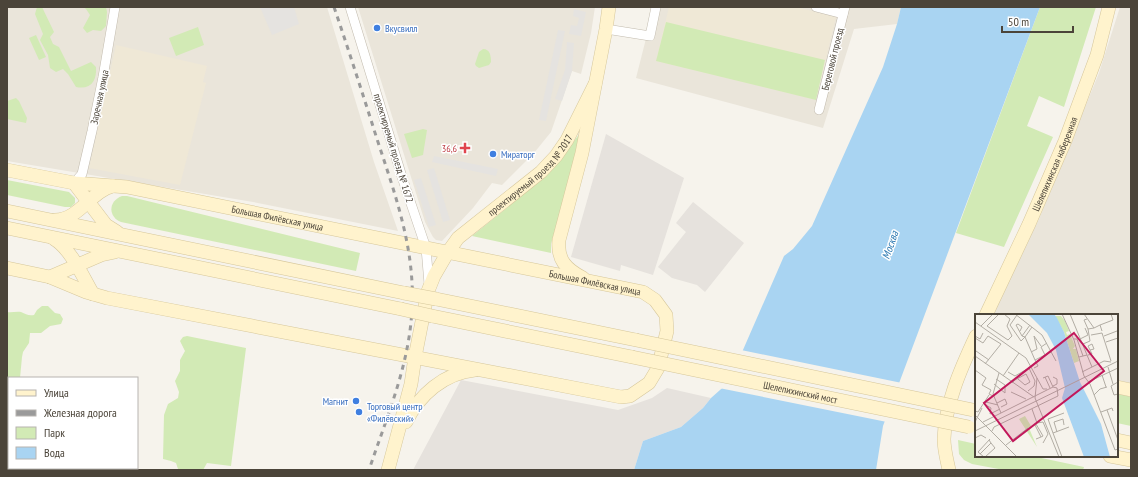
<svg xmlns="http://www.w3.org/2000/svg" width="1138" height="477" font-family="'PT Sans Narrow',sans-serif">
<rect width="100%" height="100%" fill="#f6f3ec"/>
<g fill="#eae5da">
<path d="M7 7H327L374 162 398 231 253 202 7 161Z"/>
<path d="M358 7H595L591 33 581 74 572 71 551 132 534 153 502 185 492 183 473 208 442 241 436 240 433 237 425 222Z"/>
<path d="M654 7H901L897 24 854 29 823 128 636 78Z"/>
<path d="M1120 7H1131V383L1117 380V315H992L1039 219 1099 73Z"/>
</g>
<g fill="#e6e2dd">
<path d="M606 134 684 178 653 275 621 265 620 271 571 257Z"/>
<path d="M693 202 744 243 705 292 697 285 672 278 658 267 686 232 676 223Z"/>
<path d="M461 380 618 410 652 398 667 388 711 398 703 408 681 427 643 441 634 470H413Z"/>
</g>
<g fill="#efe8d6">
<path d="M669 7H796L836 17 816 100 656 61Z"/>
<path d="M116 45 207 66 203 82 206 83 180 185 89 168Z"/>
</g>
<g fill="#d2eab5">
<path d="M37 7H42L54 32 50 37 53 44 59 47 71 71 91 62 96 67C97 81 91 90 76 87L68 74 63 69 56 72 50 68 48 55 40 40 43 34 35 14Z"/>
<path d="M83 7H106L107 12 106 26 101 31 93 30 87 33 83 28 90 15 86 9Z"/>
<path d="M1040 7H1096L1064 107 1039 96 1027 126 1053 137 1004 247 956 233Z"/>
<path d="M666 22 825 60 816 100 656 61Z"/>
<path d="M198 27 204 45 176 56 169 38Z"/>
<path d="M36 35 46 57 39 60 29 38Z"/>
<path d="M483 49C490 49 491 56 491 62L489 65 479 68 476 66 475 64 479 52Z"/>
<path d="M16 98 19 101 27 118 26 123 7 119V101Z"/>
<path d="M423 129 427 130 423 155 412 158 404 134Z"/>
<path d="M580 133 570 176 551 244V253L472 236 541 180 558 163Z"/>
<path d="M7 180 69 192 75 198V203L71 207H65L7 195Z"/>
<path d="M122 196H127L360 253 356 271 121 222C108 217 108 201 122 196Z"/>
<path d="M42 306H48L55 313 60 314 63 319 61 324 50 326 41 333H30L29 343 23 352 22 357 20 378H9V396L7 397V312C12 313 16 311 21 312 26 314 28 316 34 315L37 310Z"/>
<path d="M187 336 246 348 231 466 207 463 203 470H177L178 469 176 463 171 461 163 459 164 415 168 404 178 398 179 392 175 381 180 371V360L185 351 180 341 183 337Z"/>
<path d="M1117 393 1131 397V426L1117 423Z"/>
<path d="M958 440 976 444V456H1032L1084 467 1083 470H1004L972 464 964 460 959 454Z"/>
</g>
<g fill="#e5e3e0">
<path d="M260 7H294L299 24 272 35Z"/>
<path d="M574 9 586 12 581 36 569 34 571 25 577 26 579 18 573 16Z"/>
<path d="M558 30 565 31 546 121 539 120Z"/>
<path d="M567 42 574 43 572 71 562 101 555 99 565 70Z"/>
<path d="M434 156 498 169 496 176 432 162Z"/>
<path d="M434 168 450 220 443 222 427 170Z"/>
<path d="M421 178 436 225 429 227 414 180Z"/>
</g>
<path fill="#a9d4f2" d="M901 7H1040L883 426 876 470H634L643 441 681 427 703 408 711 398 729 382 784 256 793 249 812 226 883 67 897 24Z"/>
<path fill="#f6f3ec" d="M741 350 902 383 887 422 719 388 727 381Z"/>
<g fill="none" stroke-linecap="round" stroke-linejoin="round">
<g stroke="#c2bbae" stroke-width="10">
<g id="street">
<path d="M350 7 403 180 426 248 429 284"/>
<path d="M816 7 843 14"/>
<path d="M606 29 650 36 656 7"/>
<path d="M819 110 845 7"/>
<path d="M74 183 82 174 92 131 103 77 115 7"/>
</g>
</g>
<g stroke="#d6c79b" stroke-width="14">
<g id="secondary">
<path id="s1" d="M7 170 74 183 127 187 643 292 655 300 666 315 667 331 658 368 649 383 630 396 621 397 107 298 86 292 50 277 7 268"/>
<path d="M74 183 106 225 117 232"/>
<path d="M7 211 404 293"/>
<path d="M55 220C79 220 91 191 113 186"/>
<path d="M7 228 401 309"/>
<path d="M54 239C71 249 83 277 93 294"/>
<path d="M50 277 101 255 115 252"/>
<path d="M583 278C566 269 557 260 559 240L582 153 606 29 609 7"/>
<path d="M436 299 636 340"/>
<path id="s2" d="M986 315 1029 224 1065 141 1097 55 1109 7"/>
<path d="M432 316 632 357"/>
<path d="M1117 387 1131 390"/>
<path d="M406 422C419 395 444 373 475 370"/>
<path d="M1117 440 1131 443"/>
<path d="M1110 456 1131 460"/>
<path id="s3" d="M388 470 411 384 415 357 428 291 434 276 448 252 458 238 541 172 556 156 567 140 595 84"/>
<path d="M949 470C947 460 944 450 944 439 945 404 961 368 976 336"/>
</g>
</g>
<use href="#street" stroke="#fff" stroke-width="9"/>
<use href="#secondary" stroke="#fff3cd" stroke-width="13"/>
<path stroke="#9a9a9a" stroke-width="3" stroke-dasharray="5 5" stroke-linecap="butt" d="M334 7C349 51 363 95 377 139 397 200 418 257 411 322 406 373 385 422 369 470"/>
<g stroke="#d6c79b" stroke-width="14" stroke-linecap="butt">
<g id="secondary-bridge">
<path d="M404 293 436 299"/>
<path d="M401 309 432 316"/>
<path d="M636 340 973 410"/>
<path id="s4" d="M632 357 969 427"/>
</g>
</g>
<use href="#secondary-bridge" stroke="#fff3cd" stroke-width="13"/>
</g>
<g fill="#3f7fe0" stroke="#fff" stroke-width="1.5">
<circle cx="377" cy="28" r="4"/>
<circle cx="493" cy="154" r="4"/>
<circle cx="356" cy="401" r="4"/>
<circle cx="359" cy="412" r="4"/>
</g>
<path fill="#e0444e" stroke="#fff" stroke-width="1.5" d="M463 142h4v4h4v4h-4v4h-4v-4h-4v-4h4z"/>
<g text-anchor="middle" stroke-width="3" stroke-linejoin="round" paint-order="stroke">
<g font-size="10" fill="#366cbe" stroke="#fff" text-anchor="start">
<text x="385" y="32">Вкусвилл</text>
<text x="501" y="158">Мираторг</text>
<text x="348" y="405" text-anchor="end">Магнит</text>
<text x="367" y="410">Торговый центр<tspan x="367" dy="12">«Филёвский»</tspan></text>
</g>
<g font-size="10" fill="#4b4439" stroke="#fff">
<text transform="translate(832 59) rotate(-76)" y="4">Береговой проезд</text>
<text transform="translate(99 97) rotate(-78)" y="4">Заречная улица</text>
<text transform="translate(394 148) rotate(73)" y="4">проектируемый проезд № 1672</text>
<text dy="4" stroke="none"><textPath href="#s2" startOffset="166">Шелепихинская набережная</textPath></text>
<text dy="4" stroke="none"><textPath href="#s3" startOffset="341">проектируемый проезд № 2017</textPath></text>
<text dy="4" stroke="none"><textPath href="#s1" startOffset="275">Большая Филёвская улица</textPath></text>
<text dy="4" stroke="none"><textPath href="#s1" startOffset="599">Большая Филёвская улица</textPath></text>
<text dy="4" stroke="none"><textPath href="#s4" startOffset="172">Шелепихинский мост</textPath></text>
</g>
<g font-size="10" fill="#be3a42" stroke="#fff" text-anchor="end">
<text x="457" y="152">36,6</text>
</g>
<g font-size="11" font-style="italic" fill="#2e7ab2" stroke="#fff">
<text transform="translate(890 245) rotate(-71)" y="4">Москва</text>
</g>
</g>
<g transform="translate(975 314)">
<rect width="143" height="143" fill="#f6f3ec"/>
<path d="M80 2H86L90 7 94 17 91 18 92 21 95 20 100 32 98 35H101L104 47 99 49 89 18ZM50 102 56 112 54 114 62 133 44 105Z" fill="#d2eab5"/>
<path d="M53 0H79L82 4 89 18 105 68 126 110 135 143H109L87 84 90 74 81 36 72 19Z" fill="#a9d4f2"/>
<path fill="none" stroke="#b2ada4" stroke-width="1" d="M40 0 67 21 81 47M87 0 99 26 109 62 115 70 140 136 143 135M95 0 112 41 104 43M109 0 119 14 125 11 127 17M42 1 35 11 46 27 50 23 47 22 41 11 43 10 47 13 45 17M112 5 109 6 113 15 119 14M0 8 51 44 68 75H72M125 11 138 6 136 0M6 12 18 0M12 12 33 26 37 22 32 12 35 5 29 0M12 12 24 0M57 13 50 23 60 46M116 21 127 19 136 47M0 22 5 25 8 19M47 22 55 11M129 22 142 17M0 24 8 29 13 22 26 30 10 50M99 25H102L108 42M105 25 113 21 110 14M131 28 143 24M108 30 115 27 113 15M1 37 14 46M56 38 62 35 59 22 66 32M70 41 66 33 72 29M112 41 117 53M113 41 117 40 113 32 117 30 119 35 115 36M0 42 59 83M133 53 138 70M59 54 63 52 60 46 76 38M0 56 11 64 7 71 16 76 14 80 18 82M33 58 40 62 54 54 60 67 59 72 53 77M107 58 129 47 136 48M24 59 18 80 26 99M127 61 131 73M28 62 44 39M70 63 75 74M62 64 60 84 84 143M68 64 73 62 78 73M113 68 143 54M143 68 136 72 139 81 143 80M37 69 40 66 51 60 55 68 50 71 43 65M19 70 30 79V71L21 65M78 72 82 70V65L78 63M36 78 51 85M119 81 125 75 132 73M11 88 23 91M22 89 30 85 32 90 26 93M9 90 16 94 15 100 25 95M57 95 62 109 68 108 73 120 68 129M132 96 143 126M0 97 3 98 14 81M126 98 137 94 138 97M89 99 73 105 78 119 94 113M0 101 42 143M0 108 7 94M8 108 78 73 82 74 83 82 19 113 17 117M61 110 68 122 66 123M60 111 66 123 61 125M0 117 143 47M82 118 79 108 88 105 89 111M78 119 87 143M0 124 6 121 11 124M31 131 53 114M5 140 16 129 14 126M9 143 3 138 15 125M10 143 20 134 16 129"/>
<path fill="#c2185b" fill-opacity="0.15" stroke="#c2185b" stroke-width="2" d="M99 19 129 57 38 127 9 89Z"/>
<rect width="143" height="143" fill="none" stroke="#4b4439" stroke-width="2"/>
</g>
<rect width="1138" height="477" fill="none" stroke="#4b4439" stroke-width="16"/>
<rect x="8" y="377" width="130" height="92" fill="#ffffff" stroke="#b7b4b0"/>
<rect x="16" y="390" width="20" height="6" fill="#fff3cd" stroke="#b7b4b0"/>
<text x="44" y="397" font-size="12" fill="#4b4439">Улица</text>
<rect x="16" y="410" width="20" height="6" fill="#9a9a9a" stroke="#b7b4b0"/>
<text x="44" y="417" font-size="12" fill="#4b4439">Железная дорога</text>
<rect x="16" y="427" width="20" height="12" fill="#d2eab5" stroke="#b7b4b0"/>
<text x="44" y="437" font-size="12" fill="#4b4439">Парк</text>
<rect x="16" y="447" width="20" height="12" fill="#a9d4f2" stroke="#b7b4b0"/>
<text x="44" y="457" font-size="12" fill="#4b4439">Вода</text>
<path d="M1002 26v6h71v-6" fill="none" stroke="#4b4439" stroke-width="2"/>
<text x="1008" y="26" font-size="12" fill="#4b4439" stroke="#ffffff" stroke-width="3" paint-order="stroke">50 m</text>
</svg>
